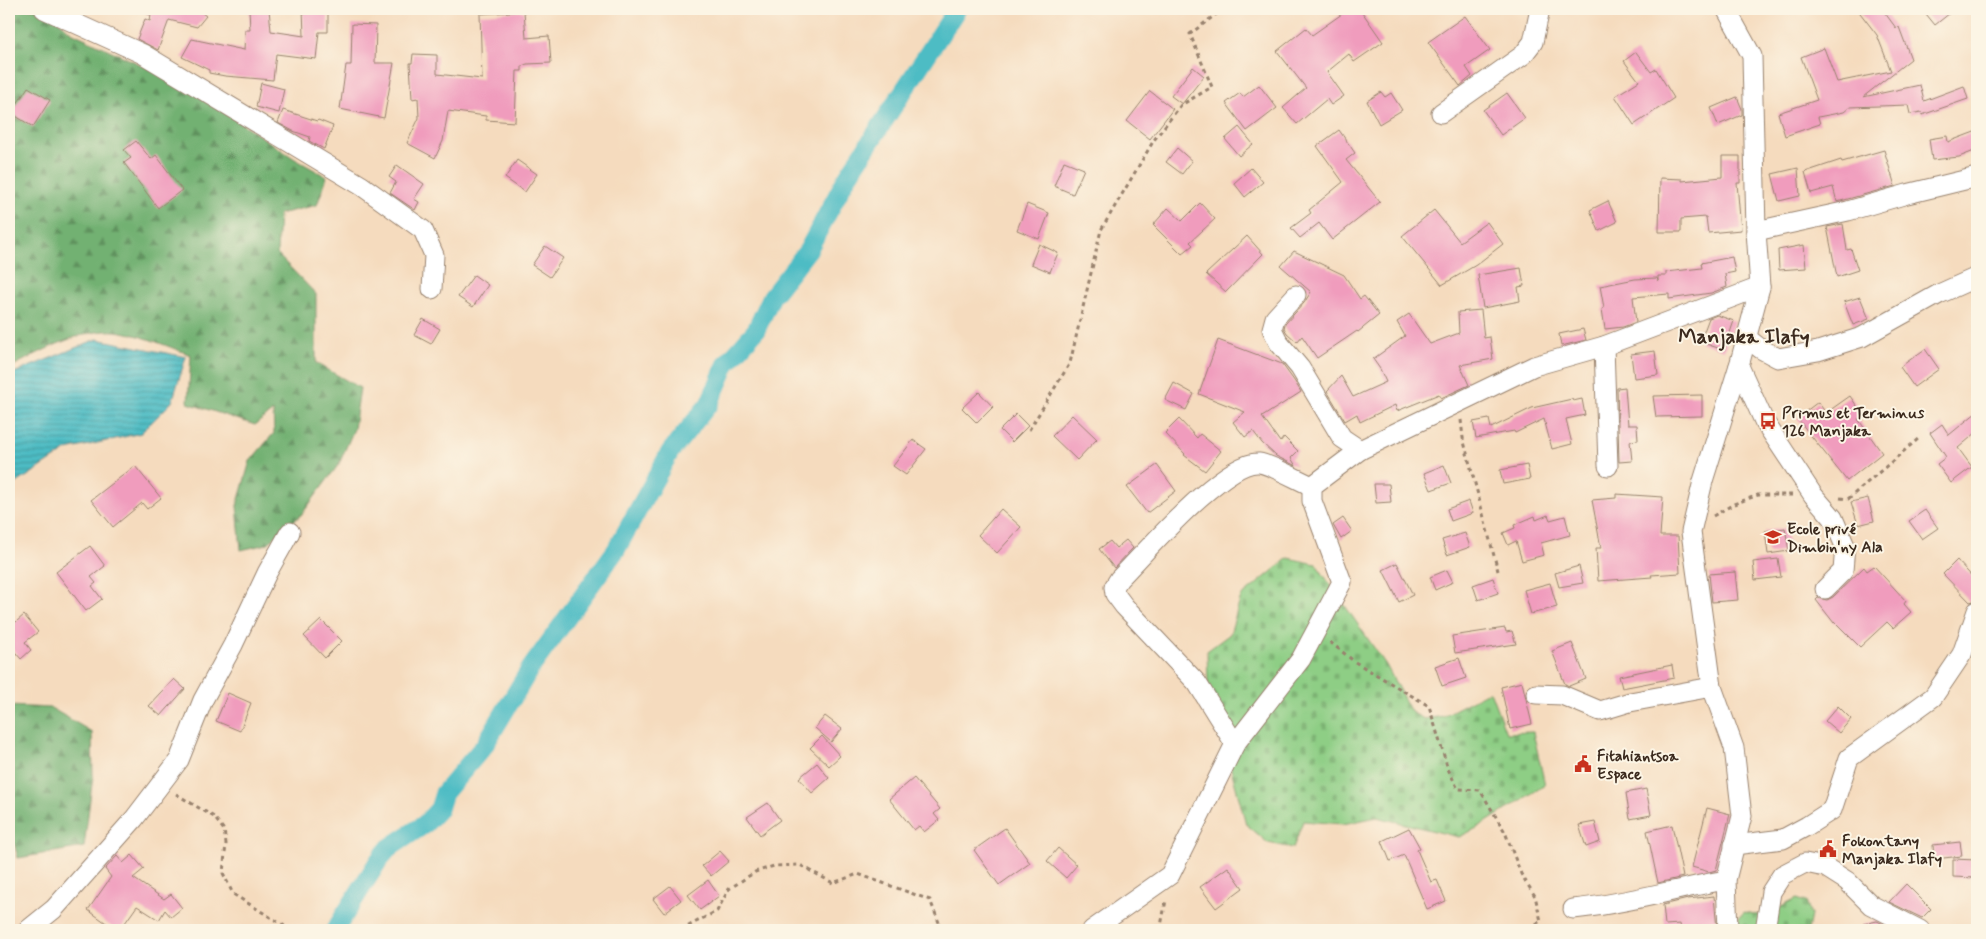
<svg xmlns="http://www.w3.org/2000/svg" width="1986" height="939" font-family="Mynerve,sans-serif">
<defs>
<pattern id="forest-firs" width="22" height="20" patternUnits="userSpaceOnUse" patternTransform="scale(1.25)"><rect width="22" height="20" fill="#72b172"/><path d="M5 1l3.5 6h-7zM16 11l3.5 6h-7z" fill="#5f905d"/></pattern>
<pattern id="cemetery-stones" width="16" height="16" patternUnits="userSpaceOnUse" patternTransform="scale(1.25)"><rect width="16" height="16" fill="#8ece85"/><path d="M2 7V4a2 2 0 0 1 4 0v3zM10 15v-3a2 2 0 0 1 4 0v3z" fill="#7bb172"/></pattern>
<pattern id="water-rules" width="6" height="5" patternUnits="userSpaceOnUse" patternTransform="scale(1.25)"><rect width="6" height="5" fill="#4dbcc4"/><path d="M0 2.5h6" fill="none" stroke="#41999f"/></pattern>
</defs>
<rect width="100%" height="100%" fill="#fcf5e5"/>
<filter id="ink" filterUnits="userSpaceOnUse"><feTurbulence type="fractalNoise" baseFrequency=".02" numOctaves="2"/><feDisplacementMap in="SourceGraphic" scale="10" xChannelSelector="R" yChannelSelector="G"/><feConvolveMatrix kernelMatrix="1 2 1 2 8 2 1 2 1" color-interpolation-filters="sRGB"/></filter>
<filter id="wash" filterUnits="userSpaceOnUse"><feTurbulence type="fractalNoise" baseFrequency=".0096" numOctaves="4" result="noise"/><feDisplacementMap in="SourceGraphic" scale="20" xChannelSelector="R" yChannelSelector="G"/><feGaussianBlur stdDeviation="1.12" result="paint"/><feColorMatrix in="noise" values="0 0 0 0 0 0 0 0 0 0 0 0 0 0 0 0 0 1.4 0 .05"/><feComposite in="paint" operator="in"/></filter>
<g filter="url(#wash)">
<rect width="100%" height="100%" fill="#f5dbbe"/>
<g fill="url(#forest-firs)" stroke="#566e48">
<path d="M9 9H46L71 32 182 84 295 159 327 177 317 205 279 214 277 254 316 294V363L360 388 354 429 339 464 302 514 267 544 241 550 237 506 250 461 274 433 273 411 255 425 188 403 191 355C169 347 129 329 106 331 72 333 39 353 9 368Z"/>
<path d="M9 706 51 708 92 732 93 776 84 847 18 858 9 824Z"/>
</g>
<g fill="url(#cemetery-stones)" stroke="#647c52">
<path d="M1288 558 1316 564 1386 665 1411 712 1424 719 1443 716 1490 691 1506 733 1533 732 1545 785 1477 828 1459 837 1377 817 1343 824 1303 821 1293 848 1268 843 1246 824 1208 684 1207 651 1230 634 1241 597Z"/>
<path d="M1797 899 1806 902 1811 915 1808 930H1728L1744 912 1763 916Z"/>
</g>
<path fill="url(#water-rules)" stroke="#447371" d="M97 339 186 357 172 402 141 433 67 450 9 488V375Z"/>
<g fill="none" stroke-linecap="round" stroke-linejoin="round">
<path stroke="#4dbcc4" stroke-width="19" d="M335 930 379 860 389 848 425 824 439 809 444 793 484 746 530 669 616 550 670 452 709 404 727 363 756 330 772 296 808 250 846 179 957 9"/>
</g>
<g id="blocks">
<g fill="#f09cbd">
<path d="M146 9H197L206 16 197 27 169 20 158 50 137 39 145 19 150 21 151 15 145 13Z"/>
<path d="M249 9H269L271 31 304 36 303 9H328V32H319L316 59 276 54 273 80 225 76 209 73V70L182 57 192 39 244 50 245 30H250Z"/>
<path d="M1349 9H1360L1383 42 1354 62 1349 54 1327 72 1344 96 1331 105 1327 99 1297 124 1283 108 1306 88 1277 51 1306 28 1312 35Z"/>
<path d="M1857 9H1882L1896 28 1899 27 1911 59 1863 97 1920 85 1924 101 1964 86 1968 99 1922 115 1921 112 1910 114 1908 105 1850 107 1844 112 1818 117 1820 124 1785 136 1778 113 1817 100 1801 57 1824 48 1837 82 1891 71 1877 35Z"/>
<path d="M1922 9H1955L1935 25Z"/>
<path d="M524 11 526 38 549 36 551 63 527 64 522 66V71H517L515 122 486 120V116L448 111 443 141 435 158 407 143 419 118 418 98 412 99 410 63H412L413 54 437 55V74L482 79 480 14Z"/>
<path d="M1465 16 1490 50 1466 67 1472 76 1460 86 1428 42Z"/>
<path d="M352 24 376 25 375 63H394L384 118 340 109 346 65H351Z"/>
<path d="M1636 52 1651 72 1656 69 1674 98 1634 125 1615 96 1639 81 1624 61Z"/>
<path d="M1193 67 1204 76 1182 104 1171 96Z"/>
<path d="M261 83 284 89 279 113 256 107Z"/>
<path d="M1259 85 1277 108 1247 131 1226 103 1240 93 1243 97Z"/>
<path d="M28 87 50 100 33 127 11 113Z"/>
<path d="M1150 91 1173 109 1150 139 1127 121Z"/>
<path d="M1381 92 1385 97 1391 93 1402 110 1379 124 1367 101Z"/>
<path d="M1507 93 1525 118 1501 135 1483 110Z"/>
<path d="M1737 97 1742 109V115L1718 125 1711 108Z"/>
<path d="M283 110 317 121 318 120 333 126 324 149 309 141 310 137 293 131 278 123Z"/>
<path d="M1239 127 1253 144 1239 156 1225 139Z"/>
<path d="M1339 130 1355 153 1346 160 1380 202 1332 240 1319 223 1300 238 1291 228 1311 213 1309 210 1343 182 1317 146Z"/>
<path d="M1977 131V150L1959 157 1932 160 1929 139 1947 136 1948 142Z"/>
<path d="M136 141 151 159 156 155 182 190 158 208 124 163 131 158 124 150Z"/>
<path d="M1177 148 1192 161 1182 174 1166 162Z"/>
<path d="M1884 150 1895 186 1837 202 1833 187 1811 193 1805 172 1841 160 1842 162Z"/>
<path d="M1722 156H1740V183H1737L1741 230 1708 233 1706 217 1681 219V232H1659L1660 178 1682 179V181L1722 177Z"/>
<path d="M517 160 537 174 525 192 505 178Z"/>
<path d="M1064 161 1084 169 1073 194 1054 186Z"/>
<path d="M397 165 424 184 414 199 419 202 415 210 390 193 396 182 389 177Z"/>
<path d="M1251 168 1263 182 1245 197 1234 183Z"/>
<path d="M1798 168 1800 196 1779 201 1772 174Z"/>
<path d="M1608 201 1617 222 1599 231 1590 210Z"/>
<path d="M1200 203 1215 219 1190 242 1193 245 1182 254 1153 225 1168 208 1182 221Z"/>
<path d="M1027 204 1049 213 1039 239 1017 230Z"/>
<path d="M1434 210 1460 242 1487 222 1503 244 1476 265 1442 285 1402 236Z"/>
<path d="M1843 224 1847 250 1851 249 1858 270 1837 277 1827 227Z"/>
<path d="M1247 236 1263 254 1226 292 1206 274Z"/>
<path d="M1039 244 1058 253 1050 272 1031 264Z"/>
<path d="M1804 245 1806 268 1779 270 1778 250Z"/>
<path d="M545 246 563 258 550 277 532 265Z"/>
<path d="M1294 251 1344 275 1360 299 1364 296 1379 315 1358 332 1357 331 1317 358 1302 336 1297 342 1287 333 1284 328 1285 324 1304 303 1311 292 1281 266Z"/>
<path d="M1732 257 1735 272 1725 274 1727 287 1711 293 1669 299V294L1633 297 1636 322 1623 327 1605 329 1602 309 1604 308 1600 286 1635 279 1657 278 1658 281V276H1666V272L1702 268 1701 263Z"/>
<path d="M1521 268 1524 286 1518 287 1520 301 1483 308 1478 275Z"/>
<path d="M474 275 488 285 473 307 458 297Z"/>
<path d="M1860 297 1869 319 1853 325 1844 302Z"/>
<path d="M1481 310 1484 338 1490 337 1493 359 1460 365 1469 385 1441 398 1439 394 1397 411 1395 405 1360 422 1357 414 1345 421 1327 391 1341 376 1353 397 1386 382 1380 369 1373 359 1405 336 1397 322 1409 314 1430 344 1459 333 1458 312Z"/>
<path d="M1717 315 1734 321 1724 350 1700 342 1709 318Z"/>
<path d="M423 319 440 329 431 344 414 335Z"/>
<path d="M1583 329 1586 340 1561 346 1559 334Z"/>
<path d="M1218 340 1282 364 1295 382 1301 392 1262 417 1280 442 1284 437 1298 451 1291 458 1296 466 1276 456 1262 443 1253 431 1245 437 1233 422 1245 412 1199 394Z"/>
<path d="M1925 349 1939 369 1914 387 1900 367Z"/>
<path d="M1655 351 1658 375 1634 378 1631 354Z"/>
<path d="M1174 383 1194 394 1186 410 1165 400Z"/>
<path d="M1625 387 1628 425H1637L1638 440 1630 441 1632 461 1619 462 1617 388Z"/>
<path d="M979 392 993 407 977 423 962 408Z"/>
<path d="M1702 395V416L1656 417 1653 396Z"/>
<path d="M1850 396 1863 415 1858 419 1882 453 1847 481 1797 418 1818 402 1826 413Z"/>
<path d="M1572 399 1573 401 1582 399 1585 415 1566 419 1572 444 1552 449 1544 419 1515 433 1514 431 1476 438 1473 422 1489 419 1491 428 1532 408Z"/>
<path d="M1977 412V432L1958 448 1972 467 1951 483 1937 464 1946 457 1930 433 1942 424 1949 435Z"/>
<path d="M1016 414 1028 426 1012 442 1000 430Z"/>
<path d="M1072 415 1097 439 1077 460 1052 436Z"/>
<path d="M1179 419 1197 438 1200 434 1221 451 1205 471 1184 455 1185 454 1165 433Z"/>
<path d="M913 440 926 449 906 475 893 466Z"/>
<path d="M1157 465 1176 491 1147 513 1127 487Z"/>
<path d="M1444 465 1451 483 1431 490 1424 473Z"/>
<path d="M1527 465 1530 479 1503 484 1500 470Z"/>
<path d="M135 466 161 498 147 509 142 503 113 527 91 500Z"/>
<path d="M1374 484H1389L1391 502 1376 503Z"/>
<path d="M1616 494 1663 497 1660 536H1678L1680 573 1651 575 1652 577 1598 581 1596 548H1601L1592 500 1616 498Z"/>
<path d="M1868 498 1874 521 1858 525 1851 502Z"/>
<path d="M1469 501 1473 513 1451 521 1447 509Z"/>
<path d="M1001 509 1021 527 997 553 978 535Z"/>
<path d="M1925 510 1938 528 1922 539 1909 521Z"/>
<path d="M1548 515 1550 520 1565 516 1570 535 1541 543 1544 555 1522 561 1516 541 1508 545 1503 533 1515 528 1514 525 1535 516 1536 520Z"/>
<path d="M1343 518 1352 531 1341 539 1333 525Z"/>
<path d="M1785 528 1789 551 1768 554 1765 531Z"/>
<path d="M1465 533 1470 547 1447 555 1442 540Z"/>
<path d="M1126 540 1133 548 1114 568 1099 549 1110 541 1116 548Z"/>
<path d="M90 546 105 566 91 577 96 583 92 586 102 599 86 611 56 572Z"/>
<path d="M1778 559 1781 577 1755 580 1753 562Z"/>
<path d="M1957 560 1977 582V600L1970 602 1943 574Z"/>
<path d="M1397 563 1413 595 1399 602 1383 570Z"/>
<path d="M1579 566 1583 583 1559 587 1555 573Z"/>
<path d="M1874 566 1906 601 1904 604 1911 612 1893 628 1887 622 1860 647 1835 622 1834 623 1816 600 1818 598 1827 600 1833 597 1864 567 1867 571Z"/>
<path d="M1447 570 1453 582 1435 590 1430 577Z"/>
<path d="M1735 572 1738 600 1712 602 1709 574Z"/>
<path d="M1493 578 1498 593 1478 600 1473 585Z"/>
<path d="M1550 583 1557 607 1531 614 1524 590Z"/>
<path d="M24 615 38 632 25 642 31 650 21 659 9 645V628Z"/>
<path d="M321 620 342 641 325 658 304 636Z"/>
<path d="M1505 628 1506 632 1512 631 1516 644 1455 653 1452 636Z"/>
<path d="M1572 643 1586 679 1569 686 1565 684 1552 651Z"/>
<path d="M1459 658 1466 678 1442 686 1435 666Z"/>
<path d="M1672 665 1674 678 1622 688 1619 676Z"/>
<path d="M174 679 185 689 161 716 149 706Z"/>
<path d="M1522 682 1532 724 1510 729 1501 687Z"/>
<path d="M228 693 251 703 240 731 216 721Z"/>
<path d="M1838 706 1851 719 1839 733 1825 721Z"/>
<path d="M825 716 842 729 831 742 815 728Z"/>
<path d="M822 736 840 756 829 766 810 748Z"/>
<path d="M817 763 829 778 812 793 799 778Z"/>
<path d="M914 778 940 809 934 814 939 820 924 832 919 826 914 830 889 799Z"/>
<path d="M1646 789 1651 815 1630 819 1626 793Z"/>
<path d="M768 803 780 820 760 835 747 817Z"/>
<path d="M1707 808 1730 814 1716 870 1709 872 1692 867Z"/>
<path d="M1595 822 1600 842 1586 847 1579 825Z"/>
<path d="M1672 825 1683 877 1658 883 1647 831Z"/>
<path d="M1005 828 1030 863 999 885 974 850Z"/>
<path d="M1409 828 1420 848 1417 850 1431 882 1437 880 1446 901 1427 909 1404 855 1390 861 1382 841Z"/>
<path d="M1960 842 1962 856 1934 859 1933 845Z"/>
<path d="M1058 848 1077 865 1066 878 1047 861Z"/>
<path d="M720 851 729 861 711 876 702 866Z"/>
<path d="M132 855 144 869 133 878 164 899 171 894 182 908 171 917 165 910 159 920 137 906 120 930H116L88 910 111 877 105 869 117 856 123 863Z"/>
<path d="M1953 859 1976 860V878L1953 877Z"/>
<path d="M1228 867 1243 888 1216 908 1200 887Z"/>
<path d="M708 880 719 896 700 910 688 895Z"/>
<path d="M1906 884 1931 909 1922 918 1889 902Z"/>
<path d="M670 886 681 900 664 913 653 899Z"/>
<path d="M1714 896 1717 930H1681L1680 924 1665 925 1663 905 1688 899Z"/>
<path d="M1877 921 1896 930H1864L1863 924Z"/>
</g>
</g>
</g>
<g filter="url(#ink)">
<use href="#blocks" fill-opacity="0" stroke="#98826e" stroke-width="1"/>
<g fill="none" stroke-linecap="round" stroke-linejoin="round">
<g stroke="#98826e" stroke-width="21">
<g id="minor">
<path d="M44 9 143 54 362 186 423 230 434 255 432 289"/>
<path d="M1726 9 1752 56 1756 231 1760 287 1740 362 1703 481 1691 532 1712 687 1734 748 1742 816 1726 880 1728 930"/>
<path d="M1441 113 1523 55 1533 42 1540 9"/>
<path d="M1756 231 1848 211 1907 194 1977 177"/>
<path d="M1296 295 1275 318 1272 329 1279 343 1300 368 1342 438 1360 450 1534 366 1604 346 1760 287"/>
<path d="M1747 338 1761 349 1778 358 1818 351 1862 337 1939 294 1977 277"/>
<path d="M1604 346 1608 466"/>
<path d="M1739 366 1764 421 1813 495 1833 518 1845 546 1843 571 1825 589"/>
<path d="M1536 694 1562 695 1600 711 1630 702 1712 687"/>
<path d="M1235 744 1197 683 1124 606 1115 594 1114 587 1119 579C1145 553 1225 460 1259 463 1270 464 1300 481 1312 486"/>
<path d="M1734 845 1783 839 1807 826 1832 810 1849 758 1933 697 1962 654 1977 611"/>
<path d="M1573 909C1625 904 1674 889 1726 880"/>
<path d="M28 930 54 909 134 819 179 760 203 700 233 645 267 573 290 532"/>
<path d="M1092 930 1170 875 1235 744 1301 659 1342 582 1312 501V486L1360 450"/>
<path d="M1765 930 1771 892 1782 875 1805 863 1825 867 1847 881 1871 905 1920 930"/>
</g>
</g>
<g stroke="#98826e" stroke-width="3" stroke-dasharray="4 4" stroke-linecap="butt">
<path d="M1461 420 1463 438 1498 571"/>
<path d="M1029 430 1070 363 1101 230 1154 140 1181 105 1212 87 1190 34 1223 9"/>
<path d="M1840 498 1848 499 1918 439"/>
<path d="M1713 516 1734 504 1758 495H1792"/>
<path d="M1330 642 1355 662 1429 706 1448 769 1458 789 1480 790 1505 832 1521 874 1535 896 1541 921 1525 930"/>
<path d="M176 794 214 817 224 830 226 844 223 873 233 894 291 930"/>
<path d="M681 930 717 911 729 889 755 872 774 866 800 865 833 883 858 874 930 900 942 930"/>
<path d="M1162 930 1161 926 1166 900"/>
</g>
<use href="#minor" stroke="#fff" stroke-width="19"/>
</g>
</g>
<defs>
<g id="bus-bare" transform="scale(1.35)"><path d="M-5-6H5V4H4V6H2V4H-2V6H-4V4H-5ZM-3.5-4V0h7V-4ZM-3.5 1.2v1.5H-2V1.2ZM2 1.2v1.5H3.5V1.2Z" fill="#c8321e" stroke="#fcf5e5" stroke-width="2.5" paint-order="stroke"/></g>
<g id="school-bare" transform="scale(1.35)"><path d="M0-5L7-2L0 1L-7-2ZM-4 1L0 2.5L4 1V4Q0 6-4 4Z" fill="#c8321e" stroke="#fcf5e5" stroke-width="2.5" paint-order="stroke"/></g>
<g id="civic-bare" transform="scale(1.35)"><path d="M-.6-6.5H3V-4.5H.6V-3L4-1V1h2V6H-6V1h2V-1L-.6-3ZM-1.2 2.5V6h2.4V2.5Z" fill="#c8321e" stroke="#fcf5e5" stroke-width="2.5" paint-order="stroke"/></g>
</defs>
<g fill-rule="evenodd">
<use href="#bus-bare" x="1768" y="421"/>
<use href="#school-bare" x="1773" y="537"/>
<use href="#civic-bare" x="1583" y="764"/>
<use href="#civic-bare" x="1828" y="849"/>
</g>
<g text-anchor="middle" stroke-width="4" stroke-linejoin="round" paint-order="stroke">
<g font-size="16" font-weight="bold" fill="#3b2a1e" stroke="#fcf5e5" text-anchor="start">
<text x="1782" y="418">Primus et Terminus<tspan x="1782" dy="18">126 Manjaka</tspan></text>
<text x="1787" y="534">Ecole privé<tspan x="1787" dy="18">Dimbin'ny Ala</tspan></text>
<text x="1597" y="761">Fitahiantsoa<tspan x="1597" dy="18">Espace</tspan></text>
<text x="1842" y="846">Fokontany<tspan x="1842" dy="18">Manjaka Ilafy</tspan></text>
</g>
<g font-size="21" font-weight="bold" fill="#3b2a1e" stroke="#fcf5e5">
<text x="1744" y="343">Manjaka Ilafy</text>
</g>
</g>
<rect width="1986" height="939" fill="none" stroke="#fcf5e5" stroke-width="30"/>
</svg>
